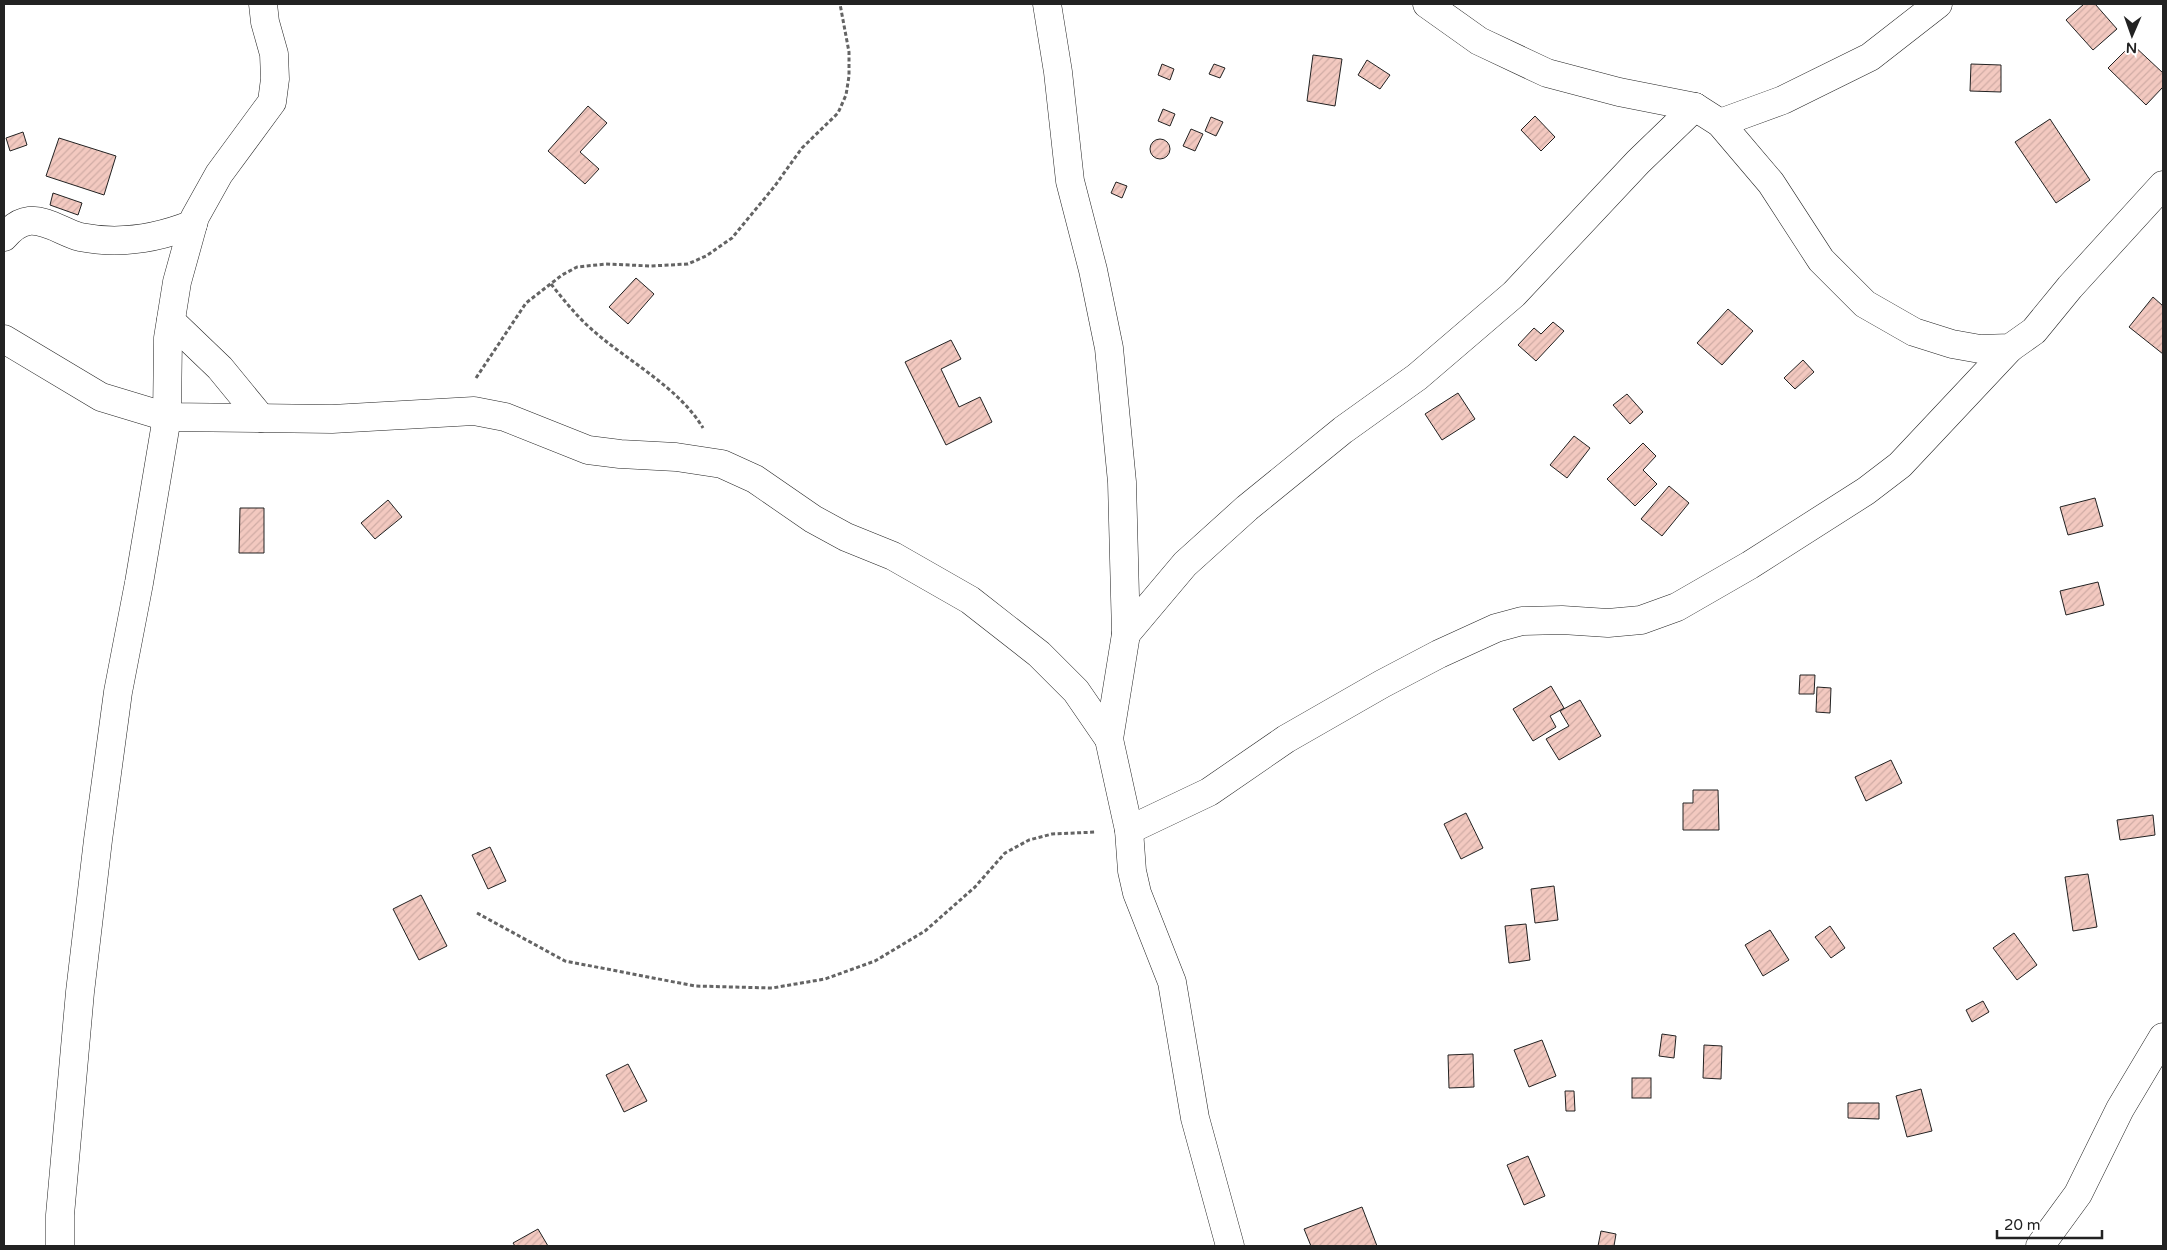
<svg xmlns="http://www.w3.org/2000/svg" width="2167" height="1250" font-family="'Varela Round',sans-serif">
<defs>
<pattern id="building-hatch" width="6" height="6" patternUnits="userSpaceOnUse" patternTransform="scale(1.25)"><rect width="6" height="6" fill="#f3c9c0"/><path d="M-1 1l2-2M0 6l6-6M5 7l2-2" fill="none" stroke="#d0aca5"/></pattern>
</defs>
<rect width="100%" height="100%" fill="#fff"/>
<g fill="url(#building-hatch)" stroke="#222">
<path d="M2084 4H2095L2117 29 2093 50 2066 20Z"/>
<path d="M2132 44 2163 73V87L2146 105 2108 68Z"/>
<path d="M1313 55 1342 59 1335 106 1307 101Z"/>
<path d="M1367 60 1390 75 1380 89 1358 75Z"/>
<path d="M1162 64 1174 69 1170 80 1158 75Z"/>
<path d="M1214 64 1225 68 1220 78 1209 74Z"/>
<path d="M1971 64 2001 65V92L1970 91Z"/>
<path d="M588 106 607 123 580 152 599 169 585 184 548 151Z"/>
<path d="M1163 109 1175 114 1170 126 1158 121Z"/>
<path d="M1535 116 1555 137 1541 151 1521 130Z"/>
<path d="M1211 117 1223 122 1216 136 1205 131Z"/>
<path d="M2050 119 2090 180 2056 203 2015 142Z"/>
<path d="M1191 129 1203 134 1195 151 1183 146Z"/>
<path d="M23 132 27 145 10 151 6 138Z"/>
<path d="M59 138 116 156 104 195 46 176Z"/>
<circle cx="1160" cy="149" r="10"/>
<path d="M1116 182 1127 186 1122 198 1111 193Z"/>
<path d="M53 193 82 203 78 215 50 205Z"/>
<path d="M636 278 654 294 628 324 609 307Z"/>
<path d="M2153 297 2163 306V354L2129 327Z"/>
<path d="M1728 309 1753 331 1722 365 1697 343Z"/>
<path d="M1553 322 1564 331 1536 361 1518 345 1534 328 1541 334Z"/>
<path d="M951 340 961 359 941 369 959 407 980 397 992 422 946 445 905 362Z"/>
<path d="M1803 360 1814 372 1795 389 1784 378Z"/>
<path d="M1458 393 1475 419 1442 440 1425 414Z"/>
<path d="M1627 394 1643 412 1630 424 1613 405Z"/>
<path d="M1574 436 1590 448 1567 478 1550 465Z"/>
<path d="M1643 443 1656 456 1643 470 1657 484 1635 506 1607 479Z"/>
<path d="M1669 486 1689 503 1662 536 1641 519Z"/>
<path d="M2095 498 2103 526 2068 535 2060 507Z"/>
<path d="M388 500 402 517 375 539 361 523Z"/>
<path d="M240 508H264V553H239Z"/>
<path d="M2098 582 2104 605 2066 615 2060 591Z"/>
<path d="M1800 675H1815L1814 694H1799Z"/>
<path d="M1551 686 1564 708 1550 716 1556 727 1533 741 1513 709Z"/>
<path d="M1817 687 1831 688 1830 713 1816 712Z"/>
<path d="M1580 700 1601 736 1559 760 1546 739 1569 726 1560 711Z"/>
<path d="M1891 760 1902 783 1866 801 1855 777Z"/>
<path d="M1693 790H1718L1719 830H1683V803H1693Z"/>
<path d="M1466 813 1483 848 1461 859 1444 824Z"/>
<path d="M2153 815 2155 835 2120 840 2117 820Z"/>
<path d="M490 847 506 881 488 889 472 855Z"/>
<path d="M2088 874 2097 927 2073 931 2065 877Z"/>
<path d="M1554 886 1558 920 1535 923 1531 889Z"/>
<path d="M421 895 447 946 419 960 393 909Z"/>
<path d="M1526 924 1530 960 1509 963 1505 926Z"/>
<path d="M1830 926 1845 948 1831 958 1815 937Z"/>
<path d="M1770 930 1789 960 1763 976 1745 945Z"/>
<path d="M2014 933 2037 965 2017 980 1993 948Z"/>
<path d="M1983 1001 1989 1012 1972 1022 1966 1010Z"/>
<path d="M1662 1034 1676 1036 1674 1058 1659 1056Z"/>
<path d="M1542 1040 1556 1076 1529 1087 1514 1050Z"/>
<path d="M1704 1045 1722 1046 1721 1079 1703 1078Z"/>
<path d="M1473 1054 1474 1087 1449 1088 1448 1055Z"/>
<path d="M628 1064 647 1101 624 1112 606 1075Z"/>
<rect x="1632" y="1078" width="19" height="20"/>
<path d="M1921 1089 1932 1131 1907 1137 1896 1096Z"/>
<path d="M1565 1091H1574L1575 1111H1566Z"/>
<path d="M1848 1103H1879V1119L1848 1118Z"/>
<path d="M1528 1156 1545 1196 1524 1205 1507 1165Z"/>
<path d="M1362 1207 1377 1246H1311L1304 1229Z"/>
<path d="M538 1229 548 1246H515L513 1243Z"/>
<path d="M1601 1231 1616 1234 1614 1246H1598Z"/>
</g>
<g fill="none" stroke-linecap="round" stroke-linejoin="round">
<g stroke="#222" stroke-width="29">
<g id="minor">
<path d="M1047 4 1058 72 1070 181 1093 270 1109 348 1122 482 1126 634 1109 739"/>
<path d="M1427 4 1479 41 1547 73 1619 92 1695 107 1720 123 1771 183 1821 260 1865 304 1914 332 1952 344 1980 349 2010 348 2034 331 2070 287 2163 185"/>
<path d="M1720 123 1783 100 1870 57 1938 4"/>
<path d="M4 237C10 230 19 222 29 221 46 219 64 233 80 237 120 245 156 239 193 224"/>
<path d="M171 321 220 368 261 418"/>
<path d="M4 339 101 397 167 417 332 419 474 411 505 417 588 450 620 454 676 457 722 464 755 479 813 519 846 537 893 556 970 600 1039 654 1076 691 1109 739 1129 830 1132 871 1137 893 1172 982 1195 1118 1230 1246"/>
<path d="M1126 634 1185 564 1247 508 1343 430 1417 377 1514 294 1638 162 1695 107"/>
<path d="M1129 830 1209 792 1286 739 1382 684 1439 654 1496 628 1522 621 1562 620 1608 623 1641 620 1677 607 1750 565 1866 491 1900 465 2010 348"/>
<path d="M60 1246V1215L80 992 98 840 118 692 139 583 167 417 168 338 177 282 195 217 219 174 272 102 275 79 274 54 265 22 263 4"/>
<path d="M2040 1246 2078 1194 2120 1109 2163 1037"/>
</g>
</g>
<g stroke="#646464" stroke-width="3" stroke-dasharray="4 2.5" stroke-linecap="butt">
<path d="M551 284C563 299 575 314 589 327 625 360 678 386 703 428"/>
<path d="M476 378 526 303 562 275 577 267 606 264 651 266 688 264 706 256 732 238 774 187 802 148 838 113 846 95 849 76V52L840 4"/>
<path d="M477 913 565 961 695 986 772 988 825 979 875 961 925 931 975 887 1005 853 1029 840 1052 834 1096 832"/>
</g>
<use href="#minor" stroke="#fff" stroke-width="28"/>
</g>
<rect width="2167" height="1250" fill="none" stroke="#222222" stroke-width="10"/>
<g transform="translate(2132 35) rotate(182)" stroke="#ffffff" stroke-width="4" paint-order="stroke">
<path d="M0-4L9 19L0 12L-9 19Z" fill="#222222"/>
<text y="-8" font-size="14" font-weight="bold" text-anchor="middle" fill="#222222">N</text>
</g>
<path d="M1997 1230v8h105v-8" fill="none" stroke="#222222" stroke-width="2.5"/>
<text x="2004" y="1230" font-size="15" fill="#222222" stroke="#ffffff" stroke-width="4" paint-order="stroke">20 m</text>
</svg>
